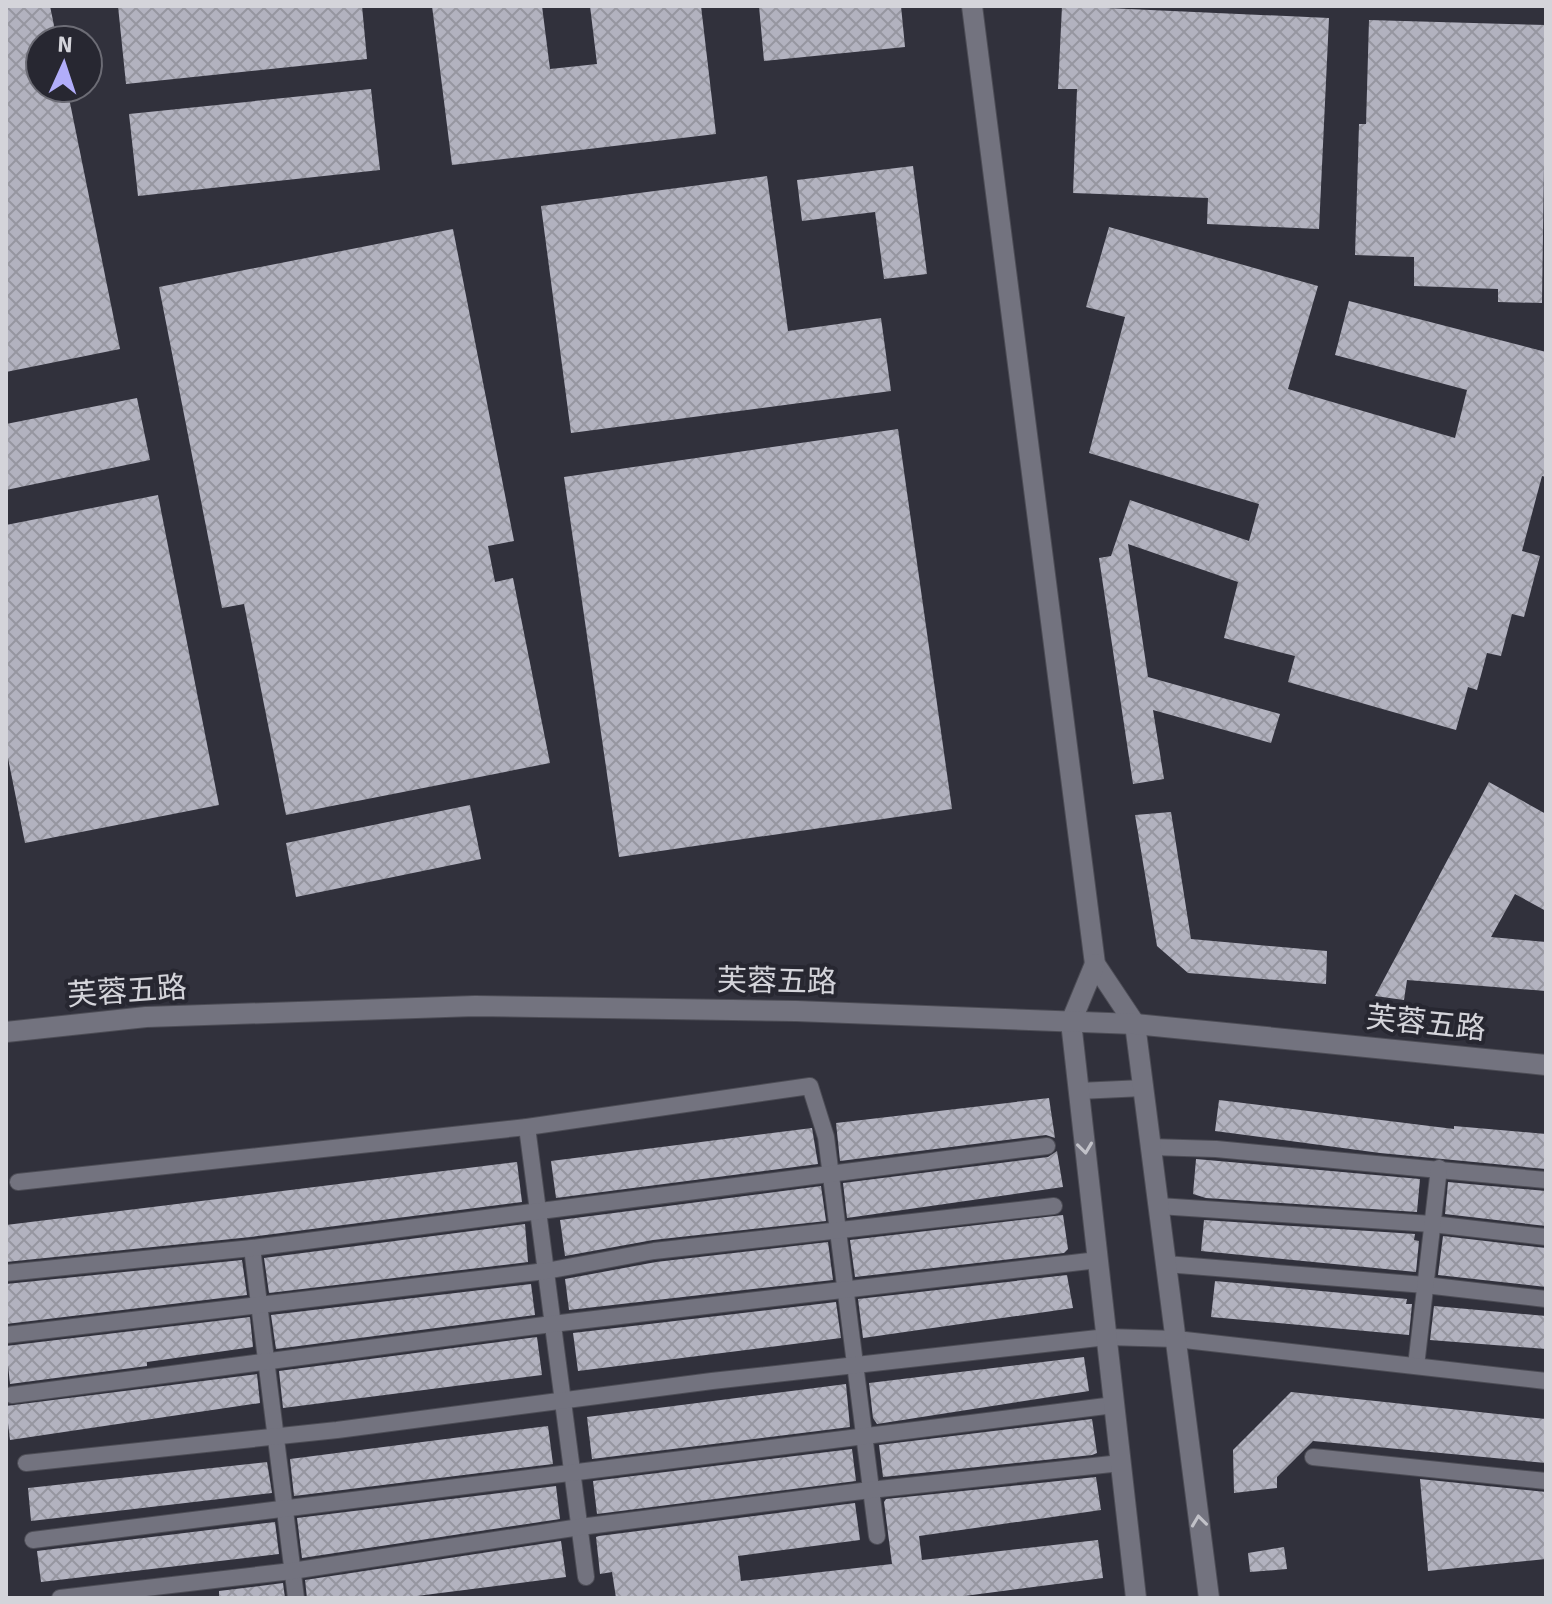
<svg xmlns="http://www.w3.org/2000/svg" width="1552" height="1604" font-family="Signika,'Noto Sans SC',sans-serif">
<defs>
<pattern id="building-cross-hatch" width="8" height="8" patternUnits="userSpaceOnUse" patternTransform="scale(2)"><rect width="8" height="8" fill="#b2b2bf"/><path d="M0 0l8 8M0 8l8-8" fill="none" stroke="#9696a0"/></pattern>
</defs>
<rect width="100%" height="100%" fill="#31313c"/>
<g fill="url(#building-cross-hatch)">
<path d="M6 6H50L57 40H40V88H67L120 349 6 372Z"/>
<path d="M118 6H362L367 59 126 84Z"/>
<path d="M432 6H542L550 69 597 64 590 6H701L716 134 452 165Z"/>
<path d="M759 6H901L905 47 764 61Z"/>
<path d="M1062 6 1329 18 1319 229 1207 224 1208 198 1073 193 1077 89H1058Z"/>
<path d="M1369 20 1546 25 1542 303 1498 302V289L1414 286V257L1355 255 1359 124H1366Z"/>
<path d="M371 89 380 170 138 196 129 114Z"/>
<path d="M913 166 927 274 884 279 875 212 802 221 797 180Z"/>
<path d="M767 176 788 331 881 318 891 391 571 433 541 206Z"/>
<path d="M1109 227 1318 286 1288 389 1455 438 1467 390 1335 355 1349 301 1546 352V477L1542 476 1522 551 1540 556 1524 617 1512 614 1501 656 1487 653 1477 690 1468 687 1456 730 1288 682 1295 656 1224 638 1238 582 1128 544 1148 677 1280 714 1271 743 1153 710 1164 779 1133 784 1099 558 1111 556 1130 500 1249 541 1259 504 1089 453 1125 317 1086 307Z"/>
<path d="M453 229 514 541 488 546 495 582 513 578 550 763 286 815 244 604 222 608 159 287Z"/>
<path d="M137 398 150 460 6 490V424Z"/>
<path d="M898 429 952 809 619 857 564 477Z"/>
<path d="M158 495 219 805 25 843 6 748V525Z"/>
<path d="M1489 782 1546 814V911L1515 894 1491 937 1546 942V991L1407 980 1404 1000 1375 996Z"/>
<path d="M470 805 481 859 296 897 286 843Z"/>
<path d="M1171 812 1191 939 1327 951 1326 984 1188 973 1157 946 1135 815Z"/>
<path d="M1049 1098 1055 1138 1046 1135 840 1161 836 1123Z"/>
<path d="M1219 1100 1454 1129V1126L1546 1134V1169L1380 1153 1215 1131Z"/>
<path d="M812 1128 818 1164 556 1198 551 1161Z"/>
<path d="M1057 1151 1063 1187 847 1218 843 1183 1048 1157Z"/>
<path d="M1196 1159 1420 1179 1417 1212 1206 1198 1193 1194Z"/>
<path d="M517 1162 522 1202 251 1237 6 1262V1225Z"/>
<path d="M1448 1182 1546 1191V1226L1445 1214Z"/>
<path d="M821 1186 826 1221 653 1240 565 1256 560 1220Z"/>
<path d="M1063 1215 1068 1249 1064 1253 855 1277 850 1240Z"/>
<path d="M1204 1220 1415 1234 1414 1240 1419 1241 1416 1272 1201 1251Z"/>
<path d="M525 1224 528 1262 269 1293 264 1258Z"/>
<path d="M1443 1236 1546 1248V1287L1438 1275Z"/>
<path d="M828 1242 833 1280 569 1310 565 1279 656 1262Z"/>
<path d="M242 1260 247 1295 6 1324V1284Z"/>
<path d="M1067 1275 1073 1308 863 1338 858 1299Z"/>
<path d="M1215 1281 1407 1299 1406 1304H1412L1409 1335 1211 1317Z"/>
<path d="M531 1284 535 1315 276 1349 271 1315Z"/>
<path d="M836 1302 841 1338 578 1371 573 1333Z"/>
<path d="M1434 1306 1546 1316V1349L1430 1340Z"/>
<path d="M250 1317 253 1347 147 1362V1366L10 1384 6 1346Z"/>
<path d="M537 1337 542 1375 283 1408 279 1371Z"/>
<path d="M1084 1357 1089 1391 877 1424 873 1418 869 1383Z"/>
<path d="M257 1374 260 1403 10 1440 6 1406Z"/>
<path d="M846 1384 850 1427 592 1459 587 1417Z"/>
<path d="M1291 1392 1546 1419V1463L1313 1441 1277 1477V1488L1234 1493 1233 1450Z"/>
<path d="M1092 1419 1097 1453 1092 1455 883 1477 879 1445Z"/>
<path d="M548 1426 553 1464 294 1496 290 1459Z"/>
<path d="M852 1449 856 1481 597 1514 593 1481Z"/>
<path d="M267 1462 272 1493 31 1521 28 1488Z"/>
<path d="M1096 1477 1101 1510 919 1536 922 1560 1098 1540 1103 1578 949 1598H616L612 1572 600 1574 596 1537 599 1536 855 1503 860 1540 738 1556 741 1581 892 1564 884 1502 886 1499Z"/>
<path d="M1420 1479 1546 1492V1559L1428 1571Z"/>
<path d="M556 1486 560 1519 302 1558 297 1518Z"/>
<path d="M275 1522 279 1554 41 1582 37 1551Z"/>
<path d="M561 1541 566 1577 401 1598H307L305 1580Z"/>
<path d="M1284 1547 1287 1569 1250 1572 1248 1553Z"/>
<path d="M283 1583 285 1598H219V1591Z"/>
</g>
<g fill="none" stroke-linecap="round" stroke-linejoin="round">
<g stroke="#4d4d56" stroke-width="18">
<g id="street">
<path d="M1079 1091 1143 1088"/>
<path d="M527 1127 586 1577"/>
<path d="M1151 1147 1216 1149 1546 1180"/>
<path d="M18 1182 527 1127 810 1086 826 1137 877 1536"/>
<path d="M1159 1206 1432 1224 1546 1237"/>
<path d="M252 1248 296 1598"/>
<path d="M1166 1264 1425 1285 1546 1299"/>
<path d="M6 1273 252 1248 1047 1146"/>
<path d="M6 1335 546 1271 654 1251 1054 1206"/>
<path d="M1416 1366 1439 1168"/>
<path d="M12 1395 552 1324 1098 1260"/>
<path d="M1313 1457 1546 1481"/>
<path d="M26 1463 337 1430 712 1381 1107 1337 1176 1339 1546 1381"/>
<path d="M33 1540 1114 1405"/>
<path d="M60 1598 292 1571 580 1527 870 1490 1121 1463"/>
</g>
</g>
<g stroke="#4d4d56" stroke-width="22">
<g id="secondary">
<path d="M972 6 1095 964 1135 1024 1209 1598"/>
<path d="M1095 964 1071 1022 1136 1598"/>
<path d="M6 1032 146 1017 475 1006 796 1011 1135 1024 1546 1065"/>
</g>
</g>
<use href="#street" stroke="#73737f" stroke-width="16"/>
<use href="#secondary" stroke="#73737f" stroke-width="20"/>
</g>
<defs><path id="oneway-chevron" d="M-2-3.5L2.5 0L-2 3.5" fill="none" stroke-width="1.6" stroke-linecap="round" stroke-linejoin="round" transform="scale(2)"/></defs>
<g stroke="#c1c1c8">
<use href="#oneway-chevron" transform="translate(1085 1148) rotate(83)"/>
<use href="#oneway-chevron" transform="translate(1199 1521) rotate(-97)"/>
</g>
<g text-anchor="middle" stroke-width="8" stroke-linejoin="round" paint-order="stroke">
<g font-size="30" fill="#d4d4da" stroke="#272731">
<text transform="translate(777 981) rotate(1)" y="10">芙蓉五路</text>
<text transform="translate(127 991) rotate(-4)" y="10">芙蓉五路</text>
<text transform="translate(1426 1023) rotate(6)" y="10">芙蓉五路</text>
</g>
</g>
<rect width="1552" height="1604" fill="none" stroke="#d4d4da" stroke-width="16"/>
<g transform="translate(64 64) rotate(3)"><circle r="38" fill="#272731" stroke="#6c6c75" stroke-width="2"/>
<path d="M0-6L14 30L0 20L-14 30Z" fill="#b1adfa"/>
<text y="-12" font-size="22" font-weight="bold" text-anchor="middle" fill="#d4d4da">N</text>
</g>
</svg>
